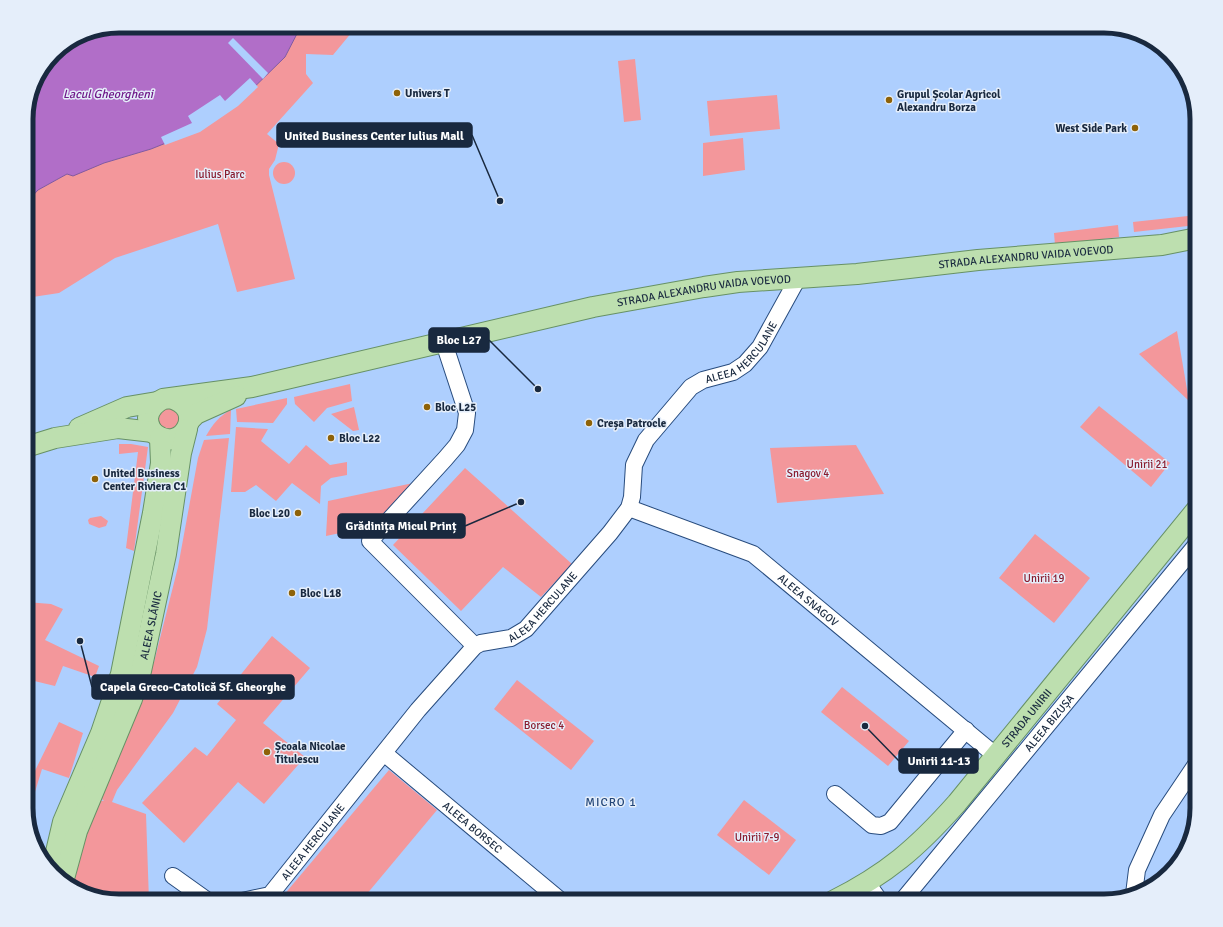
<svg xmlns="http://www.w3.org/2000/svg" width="1223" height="927" font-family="Signika,sans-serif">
<rect width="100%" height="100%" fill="#aecffe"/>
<g fill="#f3979b">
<path d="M301 26H357L333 55 306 54V74L313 83 267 134 279 144 275 160 269 169V175L295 279 237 292 218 224 115 258 59 293 26 298V203L38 190 67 174 73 175 104 163 151 149 176 139 236 105 285 57Z"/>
<path d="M635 59 641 120 624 122 618 61Z"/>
<path d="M777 95 780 129 710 136 707 101Z"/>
<path d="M743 138 745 170 703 176V143Z"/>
<circle cx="284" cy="173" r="11"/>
<path d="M1197 215V225L1134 232 1133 222Z"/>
<path d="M1118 225 1119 237 1055 245 1054 233Z"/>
<path d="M1177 331 1189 401 1139 354Z"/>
<path d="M350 384 352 401 327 408 314 422 295 404 294 397Z"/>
<path d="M287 398V404L273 423 237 422 236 409Z"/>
<path d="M170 402 186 422 165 436 153 414Z"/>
<path d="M1099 406 1170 463 1151 487 1080 427Z"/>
<path d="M354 407 359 430 353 431 331 414Z"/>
<path d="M231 410 230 434 206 436C212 425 220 415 231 410Z"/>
<path d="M236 427 268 429 261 441 289 464 306 445 330 465 347 462V475L331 478 321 486 320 504 292 483 276 501 256 485 245 492H231Z"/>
<path d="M229 438 207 629 197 667 173 713 117 790 112 802 146 814 149 901H119L74 886 75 878 87 828 96 800 104 801 101 798 125 743 154 662 178 567 198 458 204 440Z"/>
<path d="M119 444H131L148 447 134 551 126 548 138 452 119 454Z"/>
<path d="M856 445 884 494 777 503 770 448Z"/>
<path d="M465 468 572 564 541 597 503 567 461 611 393 545Z"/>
<path d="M418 482 378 525 326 536 328 501Z"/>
<path d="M101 516 108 521 106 526 99 528 89 524 88 520 90 518Z"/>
<path d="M1035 534 1090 578 1054 623 999 578Z"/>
<path d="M26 602 51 604 63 609 45 640 99 666 95 677 63 666 55 686 26 679Z"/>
<path d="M272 636 310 668 263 723 305 757 264 804 238 782 184 843 142 803 195 747 207 756 236 720 217 704Z"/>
<path d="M517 680 594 741 571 770 494 709Z"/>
<path d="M842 687 909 741 888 766 821 712Z"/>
<path d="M59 722 83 733 69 778 42 769 27 818 26 791 28 785Z"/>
<path d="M389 770 437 810 361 901H289L283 896Z"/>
<path d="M744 800 796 840 769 875 717 835Z"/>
</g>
<path fill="#b16ec8" stroke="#83599f" d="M119 26H301L285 57 236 105 176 139 151 149 104 163 73 176 67 174 38 190 26 203C26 141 14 64 83 33 94 29 108 28 119 26Z"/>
<g fill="#aecffe">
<path d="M233 38 268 73 263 79 228 43Z"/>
<path d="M250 78 258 87 238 106 200 132 165 145 161 137 192 123 188 116 220 95 225 101Z"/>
</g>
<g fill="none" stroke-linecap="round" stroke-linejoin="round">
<g stroke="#284c7e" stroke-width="18">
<g id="minor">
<path d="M444 343 467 413 465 430 457 445 445 459 370 541 475 646"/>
<path id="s1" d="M629 508 753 554 995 755"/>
<path id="s2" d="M385 754 561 901"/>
<path d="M835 794 872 825 881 826 890 822 966 730"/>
<path d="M173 876 208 901"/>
<path d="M867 883 880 901"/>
<path d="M1134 894 1137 870 1162 815 1197 763"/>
<path id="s3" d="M242 901 270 895 418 710 475 646 481 643 511 638 526 629 610 533 629 508 632 497 634 465 646 440 691 387 703 380 733 372 745 364 760 347 798 278"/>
<path id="s4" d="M902 901 1197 544"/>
</g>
</g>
<g stroke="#679165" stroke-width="22">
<g id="major">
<path id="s5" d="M170 398C208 408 182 455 155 434 151 431 148 424 148 418 149 409 155 403 163 399L252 387 593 307 704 287 738 282 857 274 978 260 1162 245 1197 238"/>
<path d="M189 421 196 414 236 396"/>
<path d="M79 428 127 407 157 402"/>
<path d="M26 447 55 438 118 428 153 432"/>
<path d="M52 869 63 822 101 733 121 674 153 513 161 463 160 438"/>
<path id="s6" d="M63 882 77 831 132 699 141 671 166 554 181 453 187 429"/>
<path id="s7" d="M833 901C887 874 917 848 957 803L1197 509"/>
</g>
</g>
<use href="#minor" stroke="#fff" stroke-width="16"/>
<use href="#major" stroke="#bddfaf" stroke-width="20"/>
</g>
<g fill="#8e6208" stroke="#e5eefa" stroke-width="1.5">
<circle cx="397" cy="93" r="4"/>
<circle cx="889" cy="100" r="4"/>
<circle cx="1135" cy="128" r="4"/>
<circle cx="427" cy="407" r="4"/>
<circle cx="589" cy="423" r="4"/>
<circle cx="331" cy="438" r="4"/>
<circle cx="95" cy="479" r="4"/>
<circle cx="298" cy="513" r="4"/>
<circle cx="292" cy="593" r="4"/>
<circle cx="267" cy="752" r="4"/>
</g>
<g text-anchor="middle" stroke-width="3" stroke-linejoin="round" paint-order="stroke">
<g font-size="11" font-weight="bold" fill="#19293f" stroke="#e5eefa" text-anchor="start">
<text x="405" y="97">Univers T</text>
<text x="897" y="98">Grupul Școlar Agricol<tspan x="897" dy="13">Alexandru Borza</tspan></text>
<text x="1127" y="132" text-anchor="end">West Side Park</text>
<text x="435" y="411">Bloc L25</text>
<text x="597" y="427">Creșa Patrocle</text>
<text x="339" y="442">Bloc L22</text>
<text x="103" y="477">United Business<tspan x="103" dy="13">Center Riviera C1</tspan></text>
<text x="290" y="517" text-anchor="end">Bloc L20</text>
<text x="300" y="597">Bloc L18</text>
<text x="275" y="750">Școala Nicolae<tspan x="275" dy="13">Titulescu</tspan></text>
</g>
<g font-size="11" fill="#881b2e" stroke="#e5eefa">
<text x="220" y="178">Iulius Parc</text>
<text x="1147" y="468">Unirii 21</text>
<text x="808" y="477">Snagov 4</text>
<text x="1044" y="582">Unirii 19</text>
<text x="544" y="729">Borsec 4</text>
<text x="757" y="841">Unirii 7-9</text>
</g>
<g font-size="11" fill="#19293f" stroke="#e5eefa">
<text dy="4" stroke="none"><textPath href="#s5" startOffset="997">STRADA ALEXANDRU VAIDA VOEVOD</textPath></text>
<text dy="4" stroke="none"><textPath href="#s5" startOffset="673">STRADA ALEXANDRU VAIDA VOEVOD</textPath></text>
<text dy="4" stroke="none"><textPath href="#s3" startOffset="769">ALEEA HERCULANE</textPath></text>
<text dy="4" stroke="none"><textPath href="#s1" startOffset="204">ALEEA SNAGOV</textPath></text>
<text dy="4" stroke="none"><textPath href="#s3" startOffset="433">ALEEA HERCULANE</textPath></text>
<text dy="4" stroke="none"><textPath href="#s6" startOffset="272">ALEEA SLĂNIC</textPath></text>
<text dy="4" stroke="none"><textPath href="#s7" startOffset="269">STRADA UNIRII</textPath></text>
<text dy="4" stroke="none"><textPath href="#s4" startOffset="231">ALEEA BIZUȘA</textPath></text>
<text dy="4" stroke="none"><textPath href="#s2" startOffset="114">ALEEA BORSEC</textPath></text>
<text dy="4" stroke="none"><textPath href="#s3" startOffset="97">ALEEA HERCULANE</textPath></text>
</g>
<g font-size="12" font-style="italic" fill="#6f1888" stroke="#e5eefa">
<text x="108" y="98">Lacul Gheorgheni</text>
</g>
<g font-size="12" letter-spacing="1" fill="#234678" stroke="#e5eefa">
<text x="611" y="806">MICRO 1</text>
</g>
</g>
<path d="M0 0H1223V927H0ZM119 33H1104A86 86 0 0 1 1190 119V808A86 86 0 0 1 1104 894H119A86 86 0 0 1 33 808V119A86 86 0 0 1 119 33Z" fill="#e5eefa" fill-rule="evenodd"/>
<path fill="none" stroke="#19293f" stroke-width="5" d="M119 33H1104A86 86 0 0 1 1190 119V808A86 86 0 0 1 1104 894H119A86 86 0 0 1 33 808V119A86 86 0 0 1 119 33Z"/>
<path fill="none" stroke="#19293f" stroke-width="1.5" d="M500 201L472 135M538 389L489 340M521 502L465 526M80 641L92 687M865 726L899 761"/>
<g fill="#19293f" stroke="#e5eefa" stroke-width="1.5">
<circle cx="500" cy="201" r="4"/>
<circle cx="538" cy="389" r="4"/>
<circle cx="521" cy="502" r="4"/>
<circle cx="80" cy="641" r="4"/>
<circle cx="865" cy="726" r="4"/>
</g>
<g fill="#19293f" stroke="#19293f" stroke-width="1.5">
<rect x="277" y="123" width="195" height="24" rx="4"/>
<rect x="429" y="328" width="60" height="24" rx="4"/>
<rect x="338" y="514" width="127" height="24" rx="4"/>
<rect x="92" y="675" width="202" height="24" rx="4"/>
<rect x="899" y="749" width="79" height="24" rx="4"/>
</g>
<g font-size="12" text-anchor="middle" font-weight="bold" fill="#fff">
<text x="374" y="140">United Business Center Iulius Mall</text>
<text x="459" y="344">Bloc L27</text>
<text x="401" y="530">Grădinița Micul Prinț</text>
<text x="193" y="691">Capela Greco-Catolică Sf. Gheorghe</text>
<text x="939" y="765">Unirii 11-13</text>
</g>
</svg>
